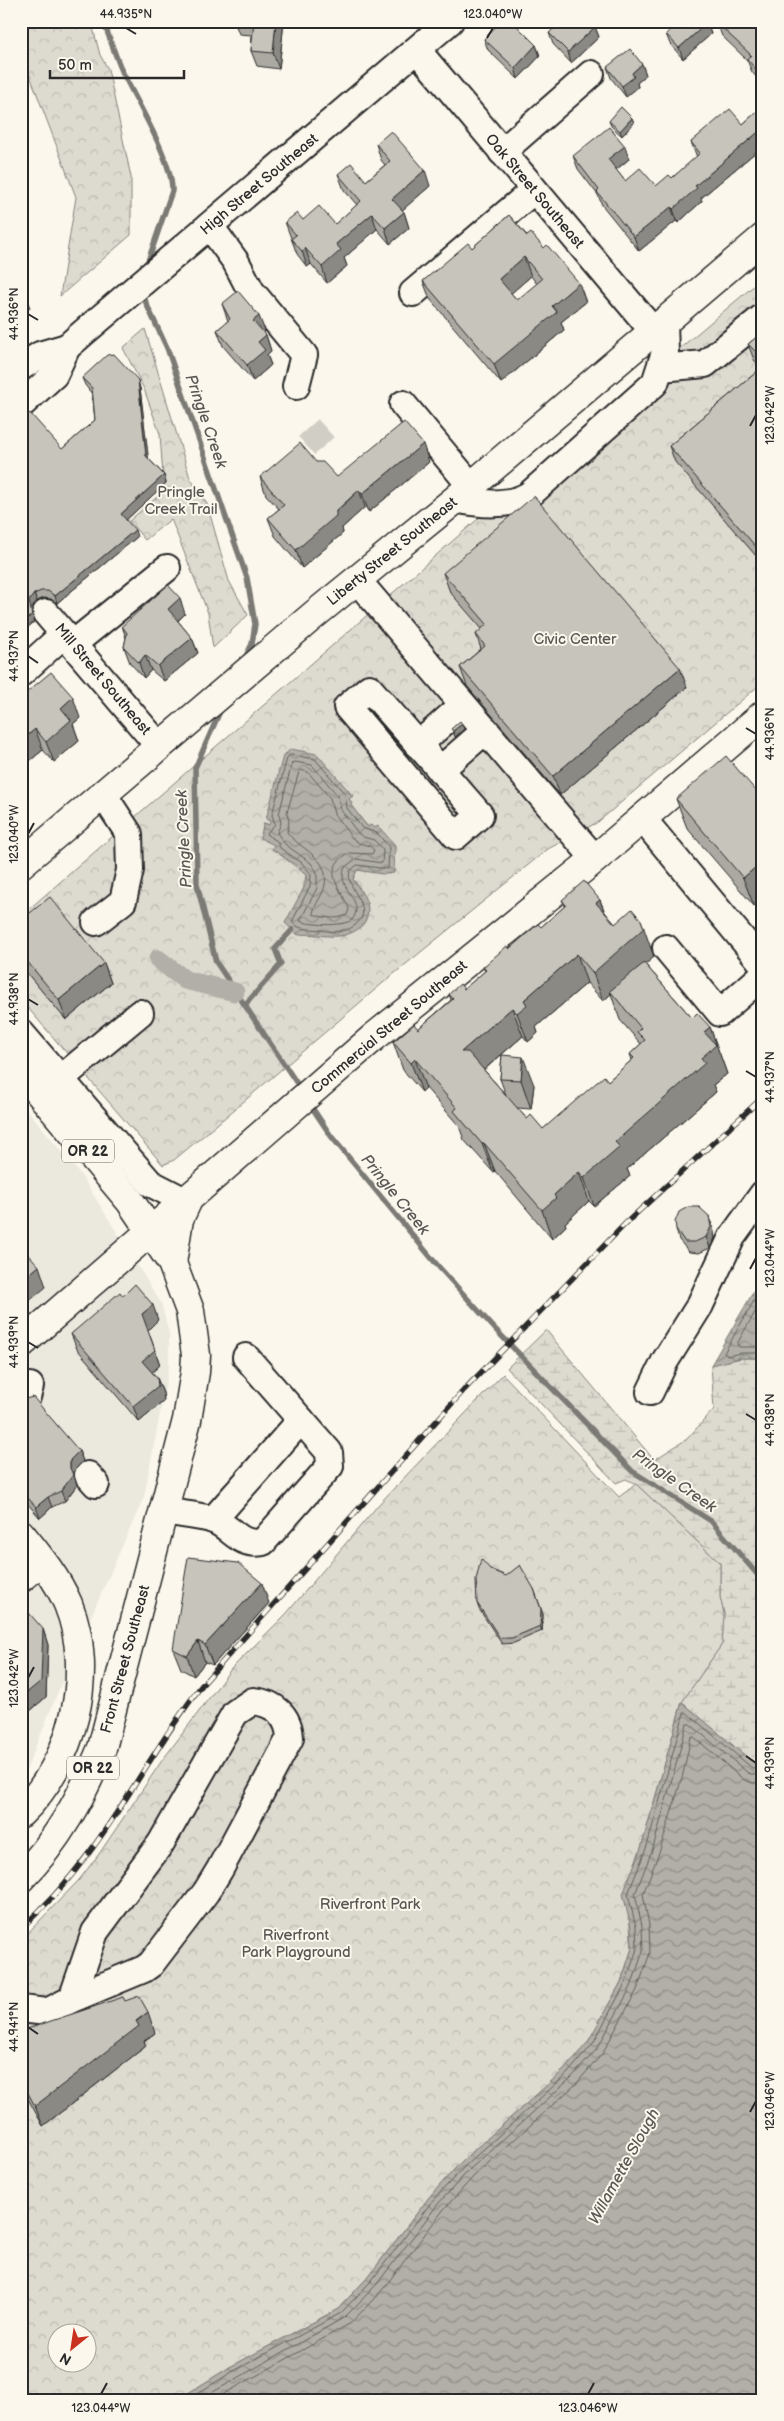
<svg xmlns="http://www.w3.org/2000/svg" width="784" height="2421" font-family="'Balsamiq Sans',sans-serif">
<defs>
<pattern id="wetland-marsh" width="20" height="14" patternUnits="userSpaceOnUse" patternTransform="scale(1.25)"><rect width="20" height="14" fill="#dddad0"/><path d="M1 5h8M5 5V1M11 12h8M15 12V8" fill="none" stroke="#bebbb3"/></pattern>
<pattern id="park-crowns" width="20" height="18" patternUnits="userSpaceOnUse" patternTransform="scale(1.25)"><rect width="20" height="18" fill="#dddad0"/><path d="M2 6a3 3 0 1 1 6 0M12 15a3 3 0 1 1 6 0" fill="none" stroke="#bebbb3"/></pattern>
<pattern id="water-waves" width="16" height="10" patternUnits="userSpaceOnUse" patternTransform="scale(1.25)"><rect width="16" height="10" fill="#b1afa7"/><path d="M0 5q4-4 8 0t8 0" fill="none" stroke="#908f88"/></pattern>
</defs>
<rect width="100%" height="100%" fill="#fbf7ec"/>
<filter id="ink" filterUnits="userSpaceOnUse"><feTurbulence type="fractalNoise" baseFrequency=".02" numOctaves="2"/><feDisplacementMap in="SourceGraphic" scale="10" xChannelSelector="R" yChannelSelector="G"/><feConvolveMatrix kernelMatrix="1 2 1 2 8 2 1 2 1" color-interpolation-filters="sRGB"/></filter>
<g filter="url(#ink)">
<path fill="#ebe8de" d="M21 1102 81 1175 161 1303 169 1333V1367L144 1497 62 1682 21 1783Z"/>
<path fill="url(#wetland-marsh)" stroke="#84827e" d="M546 1330 654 1460 687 1439 714 1409 711 1365 741 1358H763V1761L755 1764 682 1702 722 1644 724 1614 720 1597V1563L636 1484 626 1479 616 1483 507 1368Z"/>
<g fill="url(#park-crowns)" stroke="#84827e" fill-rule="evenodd">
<path d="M21 21H90L92 24 100 55 108 69 131 177V235L60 296 76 197 21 52Z"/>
<path d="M763 278V682L598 822 548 849 390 977 209 1131 174 1160 163 1165 21 1000V966L66 1020 21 947V916L479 518ZM352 796 349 799 350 805 368 827 374 828 390 874 357 870 353 879 360 888 344 936 305 933 303 891 306 875 273 849 275 846 265 823 269 825 271 822Z"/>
<path d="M145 329 190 478 207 504 229 581 248 615 213 648 208 613 171 519 145 540 129 521 164 491 160 434 144 389 123 348Z"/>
<path d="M503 1374 619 1497 636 1484 720 1563V1597L724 1614 722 1644 682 1702 642 1845 635 1866 626 1882 632 1948 621 1982 588 2042 564 2070 462 2161 430 2196 368 2277 338 2309 230 2367 177 2400H21V1940L79 1880 99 1854 161 1762 231 1669 287 1613 379 1504ZM58 2334H88V2364H58Z"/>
</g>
<g fill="url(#water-waves)" stroke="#7b7a75">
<path d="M291 749 317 754 353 796 349 799 352 803 351 805 365 824 368 827 371 825 374 828 378 826 395 845 394 873 382 874 357 870 353 879C358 888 364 894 367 903 373 927 349 938 329 936 318 936 309 933 298 935L285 923 306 884V875L297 866 272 849 274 845 260 838 264 823 269 825 270 822 266 819 283 756Z"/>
<path d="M763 1275V1358H741L711 1365Z"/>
<path d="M682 1702 755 1764 763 1761V2400H177L230 2367 338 2309 368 2277 430 2196 462 2161 564 2070 588 2042 621 1982 632 1948 631 1928 623 1894 642 1845Z"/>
</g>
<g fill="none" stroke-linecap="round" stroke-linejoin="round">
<g stroke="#61605d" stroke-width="1">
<path d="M291 755 315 759 345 794 347 808 362 828 377 833 389 847 388 869 357 865 350 871C344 889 378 909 354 926 345 933 331 932 320 930 309 928 300 931 292 922L310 886 311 874 301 862 280 848 277 841 266 834 275 824 272 815 287 758Z"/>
<path d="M295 762 312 765 338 796 341 810 357 832 363 837 374 840 383 850 382 863 356 859 345 867C335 890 367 900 352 920 342 927 309 925 300 921L317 888V872L311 863 286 845 277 833 281 823 279 814 292 763Z"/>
<path d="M300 770 308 772 330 798 334 814 352 838 359 843 370 846 374 850 372 854 349 853C318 870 343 890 349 909L347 915C336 920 324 918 313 914 314 904 323 896 325 885 330 857 300 850 287 832L289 822 287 813Z"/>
<path d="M763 1285 724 1353 727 1356 741 1353H763"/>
<path d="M763 1298 737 1344 739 1347H763"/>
<path d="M187 2400 232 2372 341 2313 372 2280 433 2200 466 2165 567 2074 592 2045 625 1984 637 1949 636 1927 628 1894 647 1846 684 1713H687L752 1768 763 1767"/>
<path d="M199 2400 345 2317 377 2284 438 2204 470 2169 571 2078 597 2049 631 1987 643 1951 642 1926 635 1894 653 1848 687 1724H690L748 1773 755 1775 763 1773"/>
<path d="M213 2400 351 2323 383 2289 444 2209 475 2175 576 2084 602 2054 637 1990 650 1953 649 1925 643 1894 660 1850 683 1774 691 1737H694L744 1780 753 1783 763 1781"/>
</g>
<g stroke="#7b7a75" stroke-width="5.5">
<path d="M103 21C110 38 115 55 122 71 136 101 173 161 172 191L146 267"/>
<path d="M143 291 146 303 167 348 247 578 255 624 252 644 244 660"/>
<path d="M222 707 195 768 197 884 216 962 302 1091"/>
<path d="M245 1005 281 964 275 949 292 930"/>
<path d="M309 1103 331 1136 438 1266 495 1329 632 1471 711 1521 763 1581"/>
</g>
<path stroke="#b1afa7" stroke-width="19" d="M158 959 185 980 235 992"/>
<path stroke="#d1cec5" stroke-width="26" stroke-dasharray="26 13" stroke-linecap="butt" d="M308 428 324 446"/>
<g stroke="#2b2b2b" stroke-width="30">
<g id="minor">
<path d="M417 50 654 332"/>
<path d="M502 152 591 74"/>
<path d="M210 226 236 262 251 291 304 355 296 386"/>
<path d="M413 293 534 190"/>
<path d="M21 367 40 355 67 347"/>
<path d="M661 368 705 364 763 317"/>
<path d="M403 404 471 486"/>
<path d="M21 405 54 375 67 347 83 333 450 21"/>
<path d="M456 499C478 504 509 507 529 495L655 383 665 352 664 324"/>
<path d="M357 580 595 859"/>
<path d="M46 613 159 746"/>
<path d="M73 644 167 568"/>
<path d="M21 673 64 634"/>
<path d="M369 688 480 815 456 836 347 707Z"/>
<path d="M418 745 463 705"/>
<path d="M440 770 486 730"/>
<path d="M642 818 763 964"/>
<path d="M96 922 123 901 130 870 129 834 103 794"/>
<path d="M666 948 720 1013 763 975"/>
<path d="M21 1033 150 1183 187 1202"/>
<path d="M47 1090 140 1013"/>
<path d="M650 1392 665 1361 700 1305 732 1237 763 1194"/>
<path d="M27 1397 30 1386"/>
<path d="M88 1475 96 1484"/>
<path d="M164 1511C179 1514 196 1515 211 1519 232 1526 238 1547 263 1542L330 1466 329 1452 246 1357"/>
<path d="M213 1520 301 1420"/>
<path d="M21 1579 43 1561"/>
<path d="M21 2009 47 2012 72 1999 144 1969 151 1964 206 1892 220 1869 290 1738C289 1715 274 1703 253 1701L235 1713 161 1843 95 1932 72 1999"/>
</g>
</g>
<g stroke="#2b2b2b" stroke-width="31">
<g id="major">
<path d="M21 864 315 614 456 499 763 238"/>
<path d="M172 1263 179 1219 187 1202"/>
<path d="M21 1344 374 1037 595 859 763 715"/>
</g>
</g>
<g stroke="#2b2b2b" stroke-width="31">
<g id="highway">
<path d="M21 1071 130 1201 172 1263 190 1311 196 1355 195 1372 187 1420 102 1748C82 1796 58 1841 21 1878"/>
<path d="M21 1534C39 1556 57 1578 68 1604 96 1673 73 1763 21 1813"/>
</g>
</g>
<use href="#minor" stroke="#fbf7ec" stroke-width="26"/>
<use href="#major" stroke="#fbf7ec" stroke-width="28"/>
<use href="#highway" stroke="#fbf7ec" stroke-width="28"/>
<g stroke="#2b2b2b" stroke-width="5.5">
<path id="rail" d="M21 1928C102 1857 138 1768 202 1685L464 1390 628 1221 763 1097"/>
</g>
<use href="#rail" stroke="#fbf7ec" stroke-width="4" stroke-dasharray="11" stroke-linecap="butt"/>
</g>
<g fill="#aba9a2" stroke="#2b2b2b" fill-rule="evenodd">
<path d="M234 21H284L279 69 257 66 251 51 252 35 239 34Z"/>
<path d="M674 21H706L711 34 683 59 670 44 666 34 677 25Z"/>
<path d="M763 21V85L752 72 747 60 722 36 717 23Z"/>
<path d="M595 27 599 37 571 63 553 44 549 33Z"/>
<path d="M484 39 536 45 540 56 518 79 488 50Z"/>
<path d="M642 64 646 75 637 83 638 87 626 97 611 78 607 67Z"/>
<path d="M763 106V146L701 198 702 201 678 223 676 221 639 251 602 205 598 195 578 169 573 156 629 159 616 170 625 181 656 186 672 178 697 157 691 142 743 124Z"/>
<path d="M632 118 634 123 622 136 611 126 609 121Z"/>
<path d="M376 144 430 186 402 210 404 212 409 228 390 244 377 229 344 258 347 266 327 283 311 264 307 267 297 254 285 222 303 220 335 224 357 205 344 190 338 174 366 181 385 165 381 160Z"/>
<path d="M509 215 586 302 561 322 564 330 501 383 430 299 423 281 472 248ZM531 276 537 284 517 300 511 293Z"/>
<path d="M222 304 265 331 263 333 266 335 271 351 267 355 271 365 253 381 223 346 217 330 228 321Z"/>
<path d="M763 332V564L675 462 669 446 759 370 758 364 754 360 748 344Z"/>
<path d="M82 378 140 388 148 458 164 475 166 483 126 520 137 537 57 603 51 599 44 598 37 601 32 608 34 622 21 633 62 449 95 420 92 394 85 385Z"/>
<path d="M316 462 337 477 429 462 369 512 365 507 342 528 343 533 302 568 275 536 268 518 279 509 266 495 260 477Z"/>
<path d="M443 573 687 687 560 795 467 686 460 667 481 649 476 634 482 629 450 592Z"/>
<path d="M185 614 178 621 192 638 198 653 164 681 151 670 144 678 130 663 124 647 126 638 122 626Z"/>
<path d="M21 697 80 718 73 724 79 741 54 762 43 750 21 768Z"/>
<path d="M676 799H763V899L754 906 687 828Z"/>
<path d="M562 900H600L605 912 615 924 651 948 654 957 645 964 692 1018 710 1027 727 1074 713 1085 716 1092 627 1169 630 1176 594 1206 589 1201 565 1223 566 1226 552 1239 495 1171 493 1172 464 1140 459 1126 426 1088 422 1092 403 1070 393 1042 418 1029 451 1000 449 994 464 989 485 971 483 967 541 927 565 906ZM587 983 603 1001 611 994 620 1020 641 1044 630 1054 632 1060 608 1081 543 1129 527 1119 517 1108 531 1109 534 1085 502 1055 500 1079 506 1095 484 1070 523 1036 528 1042 538 1033 536 1027Z"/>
<path d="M21 920 104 963 111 983 66 1020 21 966Z"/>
<path d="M713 1227 715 1238 710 1248 699 1253 689 1252 679 1240 676 1229Z"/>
<path d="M123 1296 158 1320 148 1330 160 1365 152 1372 157 1378 163 1393 164 1401 139 1422 77 1349 71 1334Z"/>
<path d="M21 1400 79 1451 83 1461 74 1471V1476L77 1485 65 1501 52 1507 40 1518 21 1496Z"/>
<path d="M490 1569 543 1614 542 1631 514 1643 502 1644 479 1609 477 1603Z"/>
<path d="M269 1603 213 1665 205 1662 194 1676 181 1669 173 1649Z"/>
<path d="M21 1620 43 1629 48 1645 46 1697 30 1711 28 1709 25 1712 21 1708Z"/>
<path d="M125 2001 155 2033 144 2041 146 2046 43 2126 21 2086V2031Z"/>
</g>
<g fill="#8b8984" stroke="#2b2b2b">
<path d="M276 21H284L279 69 273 53Z"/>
<path d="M707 23 711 34 683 59 679 48Z"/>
<path d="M595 27 599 37 571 63 568 52Z"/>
<path d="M536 45 540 56 518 79 515 68Z"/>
<path d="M642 64 646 75 637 83 638 87 626 97 622 86 632 73Z"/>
<path d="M632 118 634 123 622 136 620 131Z"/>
<path d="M763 128V146L701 198 702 201 678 223 673 209 695 186Z"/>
<path d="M625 146 629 159 612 173 608 159Z"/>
<path d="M425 170 430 186 398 214 392 199Z"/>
<path d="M671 207 676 221 639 251 634 237Z"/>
<path d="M404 212 409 228 390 244 385 228Z"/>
<path d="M372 214 377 229 344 258 347 266 327 283 322 267 336 244Z"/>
<path d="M305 248 311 264 307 267 302 251Z"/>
<path d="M524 257 531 276 506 298 499 279Z"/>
<path d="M579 283 586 302 561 322 564 330 501 383 494 364 552 306Z"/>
<path d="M23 288 30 308 21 316V289Z"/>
<path d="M259 316 265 331 259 336 253 321Z"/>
<path d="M266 335 271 351 267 355 271 365 253 381 247 365 258 342Z"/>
<path d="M138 380 140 388 149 463 146 456Z"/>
<path d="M423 444 429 462 369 512 362 494Z"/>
<path d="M164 475 166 483 124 522 121 514Z"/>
<path d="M359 490 365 507 342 528 343 533 302 568 296 550Z"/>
<path d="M135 530 137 537 57 603 55 596Z"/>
<path d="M34 594 37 601 32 608 34 622 21 633V623L29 601Z"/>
<path d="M180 598 185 614 174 624 168 609Z"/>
<path d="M192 638 198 653 164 681 158 666Z"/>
<path d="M145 655 151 670 144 678 139 663Z"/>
<path d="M680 668 687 687 560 795 553 776Z"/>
<path d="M73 697 80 718 73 724 79 741 54 762 46 742 61 708Z"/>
<path d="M462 724 464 729 455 737 453 731Z"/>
<path d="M35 729 43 750 21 768V741Z"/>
<path d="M21 788 28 805 21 811Z"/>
<path d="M763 861V899L754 906 743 878Z"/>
<path d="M600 900 610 928 596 903Z"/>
<path d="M641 920 654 957 612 994 610 991 611 994 603 1001 593 973Z"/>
<path d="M577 954 587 983 536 1027 538 1033 528 1042 517 1013 524 1000Z"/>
<path d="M104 963 111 983 66 1020 59 1000Z"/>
<path d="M512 1008 523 1036 472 1080 461 1052Z"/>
<path d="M710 1027 727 1074 713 1085 716 1092 627 1169 630 1176 594 1206 584 1178 615 1142 701 1058 704 1032Z"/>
<path d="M523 1057 534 1085 531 1109 521 1080Z"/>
<path d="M415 1059 426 1088 422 1092 411 1063Z"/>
<path d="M484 1143 495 1171 493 1172 482 1144Z"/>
<path d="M579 1172 589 1201 565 1223 566 1226 552 1239 542 1210 554 1195Z"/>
<path d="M709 1216 713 1227 715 1238 710 1248 706 1237Z"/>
<path d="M39 1266 46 1287 21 1308V1281Z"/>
<path d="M153 1305 158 1320 148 1330 160 1365 148 1376 142 1361V1314Z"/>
<path d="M157 1378 163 1393 164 1401 139 1422 133 1406Z"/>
<path d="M79 1451 83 1461 74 1471V1476L77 1485 65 1501 61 1491 70 1468V1460Z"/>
<path d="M48 1497 52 1507 40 1518 36 1507Z"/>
<path d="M262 1583 269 1603 213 1665 205 1645Z"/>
<path d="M534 1589 543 1614 542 1631 540 1626Z"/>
<path d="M43 1629 48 1645 46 1697 30 1711 24 1695Z"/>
<path d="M198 1641 205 1662 194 1676 187 1656Z"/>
<path d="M23 1693 28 1709 25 1712 21 1702V1694Z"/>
<path d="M148 2012 155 2033 144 2041 146 2046 43 2126 35 2106Z"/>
</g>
<g fill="#c7c4bc" stroke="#2b2b2b" fill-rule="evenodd">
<path d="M254 21H276L273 53 251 51Z"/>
<path d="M501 21H512L536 45 515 68 484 39Z"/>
<path d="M562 21H590L595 27 568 52 549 33Z"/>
<path d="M679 21H706L707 23 679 48 666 34 680 22Z"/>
<path d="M718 21H763V77L747 59 751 55 717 23Z"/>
<path d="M630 49 642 64 632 73 634 77 622 86 607 67Z"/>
<path d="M763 106V128L695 186 697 188 673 209 671 207 634 237 597 192 599 190 573 156 609 127 625 146 608 159 625 181 640 168 656 186 669 175 672 178 700 153 691 142 730 109 743 124Z"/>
<path d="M621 107 632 118 620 131 609 121Z"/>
<path d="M391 131 425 170 392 199 404 212 385 228 372 214 336 244 341 250 322 267 305 248 302 251 291 239 296 235 285 222 297 213 303 220 319 206 335 224 361 201 338 174 351 163 366 181 390 161 376 144Z"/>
<path d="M509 215 527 236 531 233 544 248 547 245 579 283 552 306 557 312 494 364 423 281 468 243 472 248ZM524 257 542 279 517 300 499 279Z"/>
<path d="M238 291 259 316 253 321 266 335 258 342 265 350 247 365 217 330 230 319 222 304Z"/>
<path d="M763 332V555L669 446 759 370 756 352 748 344Z"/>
<path d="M114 354 138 380 146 456 164 475 121 514 135 530 55 596 48 591H41L34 594 29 601 32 615 21 623V421L30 413 62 449 95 420 92 388 82 378 107 355Z"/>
<path d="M404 422 423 444 362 494 359 490 336 511V516L296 550 268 518 284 505 260 477 300 443 316 462H323L337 477Z"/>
<path d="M534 496 680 668 553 776 460 667 485 646 476 634 487 624 443 573Z"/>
<path d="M168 585 180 598 168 609 192 638 158 666 145 655 139 663 124 647 127 633 122 626Z"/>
<path d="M51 672 73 697 61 708 71 720 46 742 35 729 21 741V697Z"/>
<path d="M460 721 462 724 453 731 451 729Z"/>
<path d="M726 756 763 799V861L743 878 676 799Z"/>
<path d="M584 881 600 900 596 903 615 924 632 909 641 920 644 928 593 973 577 954 524 1000 527 1005 517 1013 512 1008 461 1052H468L527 1119 531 1115 543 1129 604 1076 608 1081 634 1058 630 1054 645 1040 637 1032 641 1028 610 991 644 963 692 1018 697 1013 710 1027 704 1032 716 1045 701 1058 705 1063 615 1142 620 1147 584 1178 579 1172 554 1195 556 1198 542 1210 484 1143 482 1144 454 1111 457 1108 415 1059 411 1063 393 1042 414 1024 418 1029 453 999 449 994 460 984 464 989 486 970 483 967 507 946 509 949 538 924 541 927 566 905 562 900Z"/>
<path d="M50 897 104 963 59 1000 21 954V920Z"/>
<path d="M502 1055 523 1057 521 1080 500 1079Z"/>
<path d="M688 1207H699L709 1216 711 1227 706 1237 695 1242H685L676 1229 675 1222 679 1212Z"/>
<path d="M21 1246 39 1266 21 1281Z"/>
<path d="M135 1284 153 1305 142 1314 155 1350 142 1361 157 1378 158 1386 133 1406 71 1334 120 1292 123 1296Z"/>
<path d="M33 1397 79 1451 70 1460V1468L73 1475 61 1491 48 1497 36 1507 21 1490V1400Z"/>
<path d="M188 1557 238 1563 262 1583 205 1645 198 1641 187 1656 173 1649Z"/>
<path d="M481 1559 490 1569 506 1576 520 1565 534 1589 541 1609 540 1626 512 1638H500L477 1603 476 1580Z"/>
<path d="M29 1613 43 1629 41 1681 24 1695 23 1693 21 1694V1620Z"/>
<path d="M139 1996 148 2012 136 2021 139 2026 35 2106 21 2080V2031L123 1997 125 2001Z"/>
</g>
</g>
<path fill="none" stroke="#2b2b2b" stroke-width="2" d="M126 28 136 34M487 38 493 28M28 314 38 320M750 426 756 415M28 656 38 663M746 728 756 734M28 834 34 823M28 999 38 1005M746 1071 756 1077M750 1269 756 1258M28 1342 38 1348M746 1414 756 1420M28 1678 34 1667M746 1756 756 1763M28 2027 38 2034M750 2112 756 2101M101 2394 107 2383M588 2394 594 2383"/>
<g text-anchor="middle" stroke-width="4" stroke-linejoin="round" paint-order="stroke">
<g fill="#fbf7ec" stroke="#696865" stroke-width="1">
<rect x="62" y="1139.5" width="52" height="23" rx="4"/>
<rect x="67" y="1756.5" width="52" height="23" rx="4"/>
</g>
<g font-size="14" font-weight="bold" fill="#2b2b2b">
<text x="88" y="1156">OR 22</text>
<text x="93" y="1773">OR 22</text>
</g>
<g font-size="15" fill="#2b2b2b" stroke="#fbf7ec">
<text transform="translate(259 184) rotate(-40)" y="5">High Street Southeast</text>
<text transform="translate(535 191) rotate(50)" y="5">Oak Street Southeast</text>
<text transform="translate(392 551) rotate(-39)" y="5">Liberty Street Southeast</text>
<text transform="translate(103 679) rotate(50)" y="5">Mill Street Southeast</text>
<text transform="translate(389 1027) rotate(-40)" y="5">Commercial Street Southeast</text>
<text transform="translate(125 1659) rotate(-75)" y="5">Front Street Southeast</text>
</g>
<g font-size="15" fill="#585754" stroke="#fbf7ec">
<text x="181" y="497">Pringle<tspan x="181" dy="17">Creek Trail</tspan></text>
<text x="575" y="644">Civic Center</text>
<text x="370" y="1909">Riverfront Park</text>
<text x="296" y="1940">Riverfront<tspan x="296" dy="17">Park Playground</tspan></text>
</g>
<g font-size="16" font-style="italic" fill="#5a5956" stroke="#fbf7ec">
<text transform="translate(207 421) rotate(71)" y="6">Pringle Creek</text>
<text transform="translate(183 839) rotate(-93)" y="6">Pringle Creek</text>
<text transform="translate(396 1194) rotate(51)" y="6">Pringle Creek</text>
<text transform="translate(675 1480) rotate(35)" y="6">Pringle Creek</text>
<text transform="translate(623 2166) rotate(-61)" y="6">Willamette Slough</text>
</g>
</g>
<rect width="784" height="2421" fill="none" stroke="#fbf7ec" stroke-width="55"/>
<g transform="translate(72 2348) rotate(210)"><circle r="24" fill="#fbf7ec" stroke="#a8a59f"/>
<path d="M0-4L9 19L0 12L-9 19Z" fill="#c8321e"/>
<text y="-8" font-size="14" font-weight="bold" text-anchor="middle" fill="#2b2b2b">N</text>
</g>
<path d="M50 70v8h134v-8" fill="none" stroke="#2b2b2b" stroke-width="2.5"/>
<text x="58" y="70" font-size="15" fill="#2b2b2b" stroke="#fbf7ec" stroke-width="4" paint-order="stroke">50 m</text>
<rect x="28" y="28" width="728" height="2366" fill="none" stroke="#2b2b2b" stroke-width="2"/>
<g font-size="12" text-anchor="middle" fill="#2b2b2b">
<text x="126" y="18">44.935°N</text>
<text x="493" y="18">123.040°W</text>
<text transform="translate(14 314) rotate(-90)" y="4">44.936°N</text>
<text transform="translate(770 415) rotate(-90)" y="4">123.042°W</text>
<text transform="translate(14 656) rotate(-90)" y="4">44.937°N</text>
<text transform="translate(770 734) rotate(-90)" y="4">44.936°N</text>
<text transform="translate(14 834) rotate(-90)" y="4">123.040°W</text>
<text transform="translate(14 999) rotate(-90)" y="4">44.938°N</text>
<text transform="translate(770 1077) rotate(-90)" y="4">44.937°N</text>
<text transform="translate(770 1258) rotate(-90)" y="4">123.044°W</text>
<text transform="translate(14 1342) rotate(-90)" y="4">44.939°N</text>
<text transform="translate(770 1420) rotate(-90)" y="4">44.938°N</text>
<text transform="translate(14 1678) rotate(-90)" y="4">123.042°W</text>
<text transform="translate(770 1763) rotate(-90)" y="4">44.939°N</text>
<text transform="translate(14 2027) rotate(-90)" y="4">44.941°N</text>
<text transform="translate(770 2101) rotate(-90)" y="4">123.046°W</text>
<text x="101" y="2412">123.044°W</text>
<text x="588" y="2412">123.046°W</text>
</g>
</svg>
